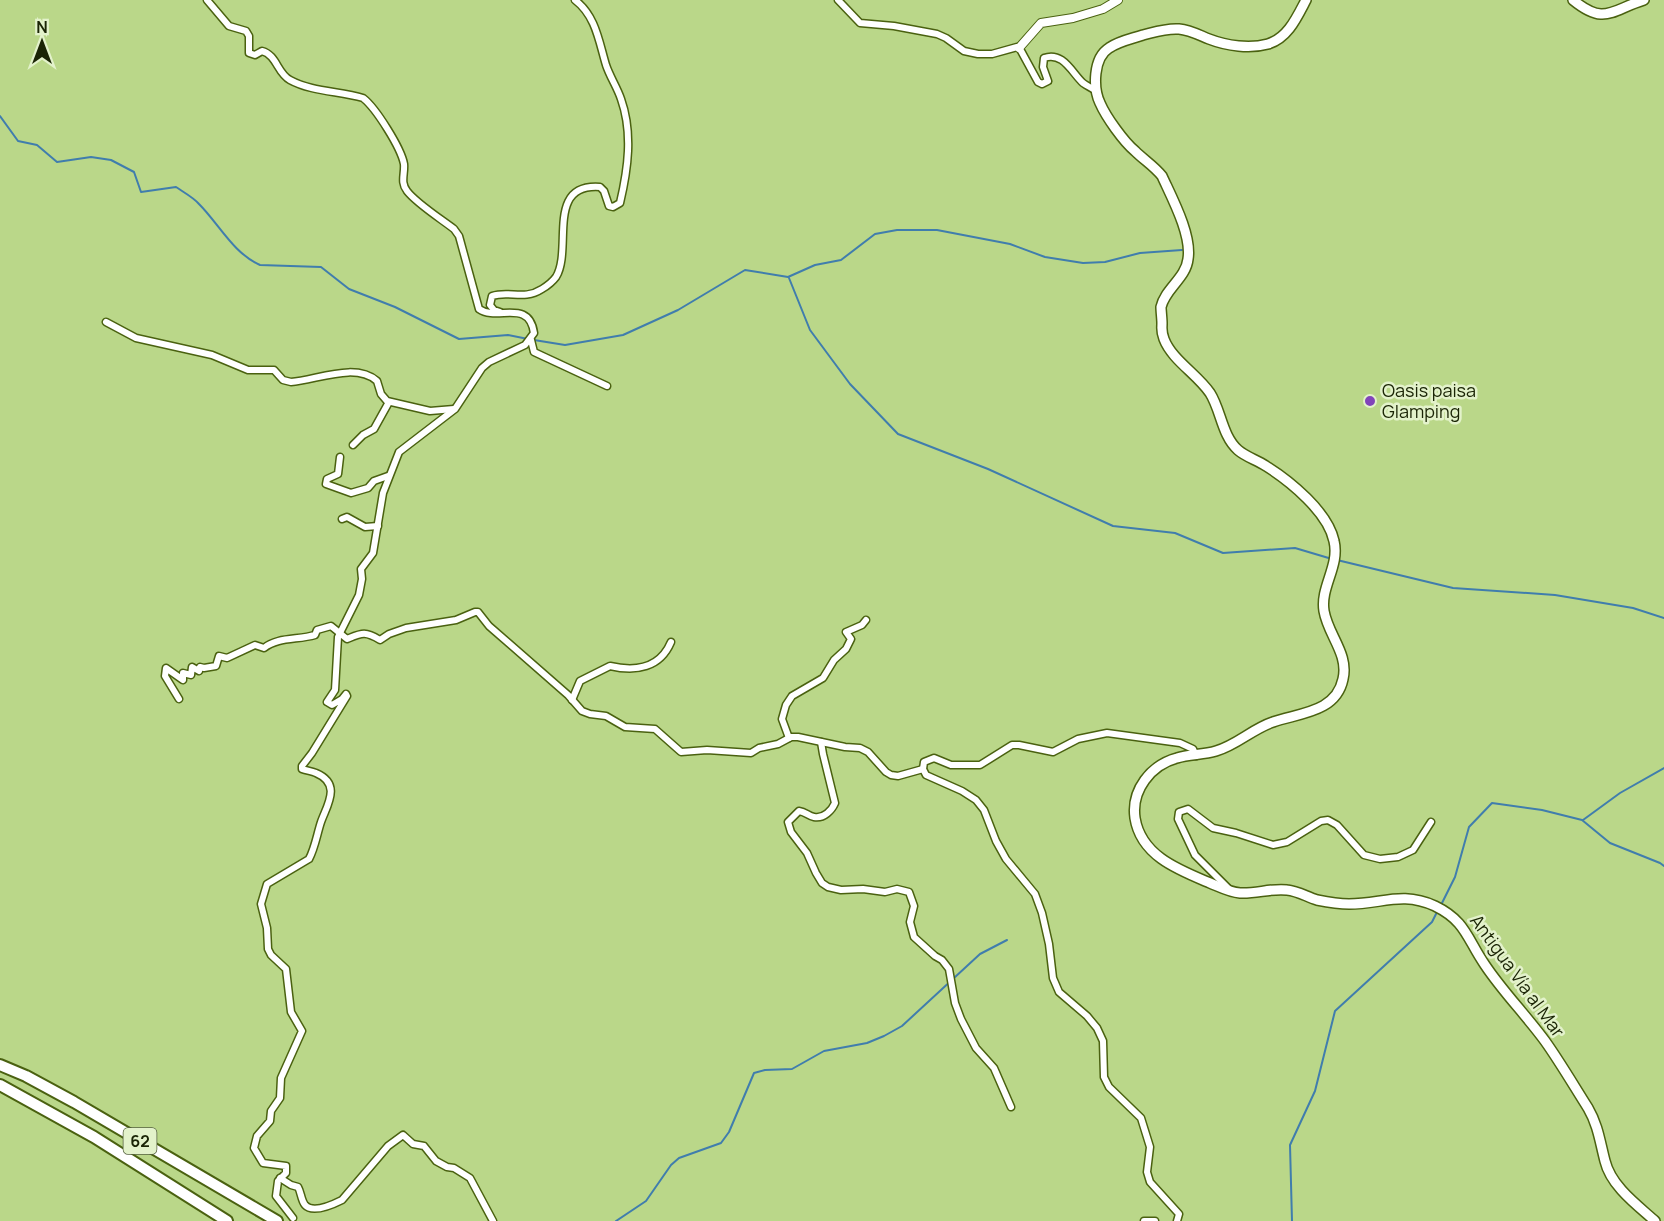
<svg xmlns="http://www.w3.org/2000/svg" width="1664" height="1221" font-family="Manrope,sans-serif">
<rect width="100%" height="100%" fill="#bad789"/>
<g fill="none" stroke-linecap="round" stroke-linejoin="round">
<g stroke="#407dad" stroke-width="2">
<path d="M0 116 18 141 37 145 57 162 91 157 111 160 134 172 141 192 176 187C183 192 193 197 199 204 219 224 233 253 260 265L321 267 349 289 395 307 459 339 508 335 528 339"/>
<path d="M789 278 810 330 850 384 898 434 988 469 1113 526 1175 533 1223 553 1295 548 1332 559"/>
<path d="M534 340 565 345 623 335 678 310 745 270 788 277 815 265 841 260 875 234 897 230H937L1010 244 1045 257 1083 263 1105 262 1140 253 1182 250"/>
<path d="M1337 560 1453 588 1555 595 1633 608 1664 618"/>
<path d="M1583 820 1620 793 1664 768"/>
<path d="M1441 905 1455 877 1469 827 1492 803 1542 810 1582 820 1610 843 1660 863 1664 866"/>
<path d="M616 1221 646 1201 671 1165 679 1158 721 1143 729 1132 754 1073 765 1070 792 1069 824 1051 867 1043 884 1036 902 1026 980 954 1007 940"/>
<path d="M1292 1221 1290 1145 1315 1091 1335 1011 1432 922 1438 910"/>
</g>
<g stroke="#4a6110" stroke-width="9">
<g id="minor">
<path d="M207 0 229 26 246 31 249 36V53L255 55 262 51C277 55 277 73 290 80 312 92 340 91 363 98 376 108 401 148 404 164 405 174 400 182 407 191 416 203 441 219 454 229L459 236 479 309C497 322 529 298 534 333L525 345 489 362 482 368 455 409 399 452 383 493 373 553 361 569 362 579 359 595 338 637 335 690 327 702 332 705 342 699 346 694 347 696 312 753 302 766V769C307 771 312 771 316 773 342 784 327 805 321 822 317 834 315 848 309 859L267 884 261 904 267 928 268 949 271 955 286 969 291 1012 302 1031 281 1078 280 1098 271 1111 270 1121 257 1136 254 1148 263 1163 286 1166V1173L278 1181 276 1196 293 1218"/>
<path d="M838 0 860 23 894 26 937 34 946 38 964 51 978 54H992L1017 47 1020 49 1038 82 1042 84 1048 81 1043 67 1044 58C1063 51 1072 73 1083 83 1087 86 1092 88 1096 91"/>
<path d="M500 312 494 310 490 305 492 296C510 290 523 301 542 289 547 286 553 281 556 277 573 249 545 183 600 187L604 191 609 206 613 207 620 203C628 169 633 133 621 99 617 87 610 77 606 65 599 42 596 16 575 0"/>
<path d="M106 322 136 338 212 355 248 370H274L283 380 291 382C317 380 355 362 377 381L381 394 387 401 430 411 454 409"/>
<path d="M531 340 534 352 607 386"/>
<path d="M353 445 363 435 374 429 389 402"/>
<path d="M340 457 338 474 327 479 326 484 351 493 368 488 374 481 388 476"/>
<path d="M342 519 347 517 365 527 378 526"/>
<path d="M179 699 165 676 166 668 183 680V673L191 675 192 667 199 671 200 667 204 668 216 666 219 656 227 658 255 645 264 648C277 637 298 640 315 635L317 630 331 626 347 639C362 633 365 631 380 640L389 634 406 628 456 620 475 612H478L489 626 568 695 582 711 590 714 606 716 625 727 655 729 681 752 707 750 751 753 759 748 778 744 791 737H798L845 747 860 748 868 752 886 772 891 775 898 776 923 769"/>
<path d="M572 700 580 681 610 666C636 672 660 668 671 642"/>
<path d="M789 738 782 719 786 705 792 696 823 678 834 660 846 649 851 639 846 632 862 625 866 620"/>
<path d="M821 742 823 754 835 803C832 810 824 819 814 817 808 816 806 812 799 811L788 822 791 832 807 853 816 873 822 883 828 887 841 890 863 889 885 892 897 889 909 892 914 906 910 922 914 937 935 956 942 960 949 969 955 1003 961 1019 976 1048 994 1068 1011 1107"/>
<path d="M1228 888 1195 855 1178 819 1179 812 1188 809 1213 828 1236 833 1273 845 1287 842 1321 821 1328 820 1337 825 1364 855 1380 859 1398 857 1413 850 1431 822"/>
<path d="M280 1178 291 1185 298 1187C301 1192 301 1200 305 1205 313 1214 334 1204 342 1200L388 1146 403 1135 413 1144 424 1146 436 1161 447 1167 454 1168 470 1178 493 1221"/>
<path d="M1144 1221H1155"/>
<path d="M1177 1221 1179 1214 1150 1182 1147 1172 1150 1147 1141 1118 1109 1087 1104 1077 1103 1041 1097 1028 1087 1016 1059 992 1053 978 1049 944 1042 913 1035 894 1006 859 996 841 984 810 976 800 962 791 926 775 923 769 924 762 934 758 951 765H980L1012 745H1019L1053 752 1078 739 1107 733 1180 743 1193 749 1196 756"/>
</g>
</g>
<g stroke="#4a6110" stroke-width="10">
<path id="tertiary" d="M1019 48 1041 23 1073 18 1103 9 1118 0"/>
</g>
<g stroke="#4a6110" stroke-width="12">
<g id="secondary">
<path d="M1306 0C1297 17 1288 38 1268 44 1250 49 1227 46 1209 39 1199 35 1190 30 1179 29 1166 28 1155 32 1143 35 1131 39 1119 41 1109 48 1093 58 1093 88 1100 103 1106 117 1124 142 1135 151 1144 160 1154 166 1162 176 1172 198 1192 235 1188 259 1186 278 1165 289 1161 307 1161 311 1162 319 1162 323 1162 330 1161 331 1164 339 1172 360 1197 374 1210 393 1221 410 1222 436 1238 450 1246 457 1257 460 1266 466 1290 481 1328 512 1334 541 1340 566 1320 587 1324 611 1328 635 1349 654 1343 679 1336 713 1298 713 1273 722 1252 729 1237 745 1216 751 1203 755 1189 754 1177 758 1151 765 1131 790 1135 818 1141 856 1179 870 1210 883 1220 887 1229 892 1240 893 1256 894 1271 888 1287 890 1298 891 1307 897 1317 900 1327 902 1339 904 1349 904 1382 904 1402 891 1435 906 1466 921 1467 939 1485 965 1503 992 1526 1015 1545 1041 1560 1062 1574 1086 1588 1108 1598 1125 1600 1142 1605 1161 1611 1186 1637 1205 1655 1221"/>
<path d="M1573 0C1605 26 1611 10 1644 0"/>
</g>
</g>
<g stroke="#4a6110" stroke-width="14">
<g id="trunk">
<path d="M0 1065 26 1076 74 1102 277 1221"/>
<path d="M0 1085 94 1137 227 1221"/>
</g>
</g>
<use href="#minor" stroke="#fff" stroke-width="6"/>
<use href="#tertiary" stroke="#fff" stroke-width="8"/>
<use href="#secondary" stroke="#fff" stroke-width="9"/>
<use href="#trunk" stroke="#fff" stroke-width="10"/>
</g>
<circle fill="#8144b9" stroke="#e3f2cb" stroke-width="2" cx="1370" cy="401" r="6"/>
<g text-anchor="middle" stroke-width="5" stroke-linejoin="round" paint-order="stroke">
<rect fill="#e3f2cb" stroke="#566240" stroke-width="1.5" x="123.5" y="1128" width="33" height="26" rx="4.5"/>
<g font-size="16" font-weight="bold" fill="#1a2405">
<text x="140" y="1147">62</text>
</g>
<g font-size="18" fill="#1a2405" stroke="#e3f2cb" text-anchor="start">
<text x="1382" y="397">Oasis paisa<tspan x="1382" dy="21">Glamping</tspan></text>
</g>
<g font-size="18" fill="#1a2405" stroke="#e3f2cb">
<text transform="translate(1517 976) rotate(54)" y="6">Antigua Vía al Mar</text>
</g>
</g>
<g transform="translate(42 42)" stroke="#e3f2cb" stroke-width="4.5" paint-order="stroke">
<path d="M0-4.5L10 22L0 15L-10 22Z" fill="#1a2405"/>
<text y="-9" font-size="16" font-weight="bold" text-anchor="middle" fill="#1a2405">N</text>
</g>
</svg>
